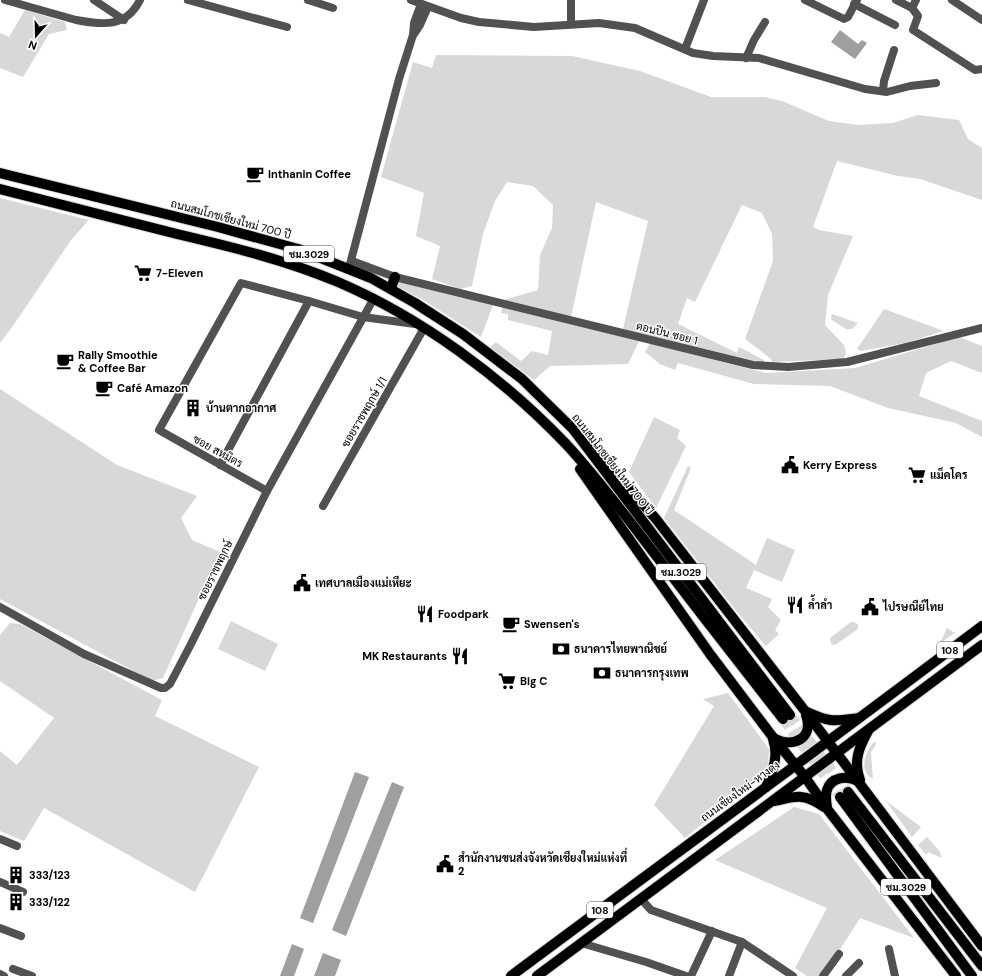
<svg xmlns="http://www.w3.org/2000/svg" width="982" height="976" font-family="'DM Sans',Sarabun,sans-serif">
<rect width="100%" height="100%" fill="#fff"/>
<g fill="#d8d8d8">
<path d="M25 10 65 22 67 30 49 34 23 77 0 68V33L9 37Z"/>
<path d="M436 55 572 56 640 71 711 97H764L782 101 829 121 858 125 893 123 918 115 959 120 968 139 982 148V200L920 179 898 176 837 161 813 227 819 230 853 236 828 295 825 325 844 345 846 353 844 359 772 362 771 359 745 339 773 261 772 234 762 213 742 205 695 302 687 298 678 324 737 353 739 347 764 360V363L623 329 648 221 596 202 571 317 504 300 538 290 540 255 552 228 553 205 533 186 507 182 495 201 483 234 472 286 460 289 432 279 440 246 416 236 424 193 381 177 413 62 432 68Z"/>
<path d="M0 198 89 220 71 240 15 323 0 343Z"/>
<path d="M399 282 493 305 481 337 423 300 397 286Z"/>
<path d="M502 307 639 341 628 364 550 366 534 380 490 347 496 342 521 361 532 351 548 355 552 331 508 320V314L501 313Z"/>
<path d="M884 309 944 331 905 343 861 351 857 349Z"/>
<path d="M832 314 858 323 852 329H846L832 320 831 318Z"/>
<path d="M959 337 982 346V373L951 361 926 373 919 396 982 421V437L956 423 888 408 830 386 754 384 678 363 675 370 660 364 645 352 650 343 766 373 855 368Z"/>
<path d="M0 389 117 465 197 496 181 518 192 540 220 552 163 678 152 681 0 599Z"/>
<path d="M654 417 680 430 677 438 686 446 656 508 629 472Z"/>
<path d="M688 466 691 468 674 510 756 565 767 538 795 550 782 582 754 570 746 588 772 599 768 607 781 620 775 630 779 634 766 646 737 612 664 518Z"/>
<path d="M231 621 278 644 265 671 218 649Z"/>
<path d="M851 622H853L858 624V629L835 645 831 644 830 638Z"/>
<path d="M10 623 20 624 162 700 155 716 259 767 195 892 44 808 24 841 0 831V751L17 765 54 718 0 681V635Z"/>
<path d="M947 628 955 633 940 643Z"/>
<path d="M728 693 769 749 768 764 764 773 685 838 654 805 714 706 703 699Z"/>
<path d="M874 742H876L875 746 871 752 873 779C858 771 865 752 874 742Z"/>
<path d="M886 801 921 827 912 837Z"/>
<path d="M794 807 819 814 914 938 860 918 823 976H807L795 968 827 908 715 860Z"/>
<path d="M927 837 940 852 942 858 928 852 926 855 918 845Z"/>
</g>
<g fill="#9f9f9f">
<path d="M840 30 858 44 862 40 867 43 855 59 831 42Z"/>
<path d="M355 772 369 777 313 923 300 918Z"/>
<path d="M392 782 404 787 346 936 332 930Z"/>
<path d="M292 944 304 949 294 976H280Z"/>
<path d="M323 953 341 960 335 976H314Z"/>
</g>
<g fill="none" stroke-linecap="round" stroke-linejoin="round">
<g stroke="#d9d9d9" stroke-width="10" stroke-dasharray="10 5" stroke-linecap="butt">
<path d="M790 715 848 792"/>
<path d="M783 719 840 797"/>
</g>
<g stroke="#dbdbdb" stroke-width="12">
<g id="primary">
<path d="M0 173 218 227 298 249 371 278 415 303 463 334 522 379 573 429 790 715"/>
<path d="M0 189C59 204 118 219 177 234 232 247 286 260 338 282 422 318 503 378 566 444 602 483 633 526 665 567 704 618 744 669 783 719"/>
<path d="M391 288 395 277"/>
<path d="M591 445 656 519 805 711 982 946"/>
<path d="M580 469 710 654 772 736 805 777 828 810 956 976"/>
<path d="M807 712C831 723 834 721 859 718"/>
<path d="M775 739C794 748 814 738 806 715"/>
<path d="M860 780C853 762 859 747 868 731"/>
<path d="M766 787C773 770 779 756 773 739"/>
<path d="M848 792 982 966"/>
<path d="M840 797 972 976"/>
<path d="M775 801C796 796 805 793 824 807"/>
<path d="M827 807C826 801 825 796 827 790 831 777 847 775 858 781"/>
<path d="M511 976C668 859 826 744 982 626"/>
<path d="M537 976 982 645"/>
</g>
</g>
<g stroke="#515151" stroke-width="8">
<path d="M5 0 76 20C103 25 126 28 140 0"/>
<path d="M94 0 124 20"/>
<path d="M188 0 287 27"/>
<path d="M308 0 333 8"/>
<path d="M411 0 461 18 479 22 534 27 599 23 635 28 693 53 713 56 759 58 865 89 887 92 910 86 936 83"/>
<path d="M805 0 844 19 848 17 857 0"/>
<path d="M896 0 912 8 918 16 913 30 975 70 982 69"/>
<path d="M952 0 982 20"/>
<path d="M854 4 895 25"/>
<path d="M912 8 916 0"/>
<path d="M571 24V0"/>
<path d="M414 34 420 25 428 7"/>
<path d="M685 49 704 0"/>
<path d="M746 58 754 40 765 22"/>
<path d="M883 91 884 81 894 50"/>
<path d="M352 261 395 277 753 365 788 367 847 362 982 328"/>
<path d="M350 264 399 79 413 35 414 23 421 4"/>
<path d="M220 465 309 301"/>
<path d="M267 491 159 430 241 283 309 301 363 317 415 324"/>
<path d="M323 506 424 328"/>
<path d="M0 607 84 654 161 688H165L170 684 191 644 267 491 374 298"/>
<path d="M0 839 17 846"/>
<path d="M0 882 23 892"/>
<path d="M641 899 651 910 742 942 793 976"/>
<path d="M0 928 21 936"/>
<path d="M581 943 646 962 686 976"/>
<path d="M889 949 895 976"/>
<path d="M13 969 32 976"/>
<path d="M0 974 4 976"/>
<path d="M691 976 712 931"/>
<path d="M729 976 742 942"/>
<path d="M823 976 839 954"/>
<path d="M846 976 859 963"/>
</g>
<use href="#primary" stroke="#000" stroke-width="10"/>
</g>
<defs>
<g id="cafe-bare" transform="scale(1.38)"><path d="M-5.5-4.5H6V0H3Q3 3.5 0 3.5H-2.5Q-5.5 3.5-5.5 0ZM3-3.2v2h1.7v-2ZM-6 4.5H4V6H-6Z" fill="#000" stroke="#fff" stroke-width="2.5" paint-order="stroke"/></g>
<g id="supermarket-bare" transform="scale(1.38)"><path d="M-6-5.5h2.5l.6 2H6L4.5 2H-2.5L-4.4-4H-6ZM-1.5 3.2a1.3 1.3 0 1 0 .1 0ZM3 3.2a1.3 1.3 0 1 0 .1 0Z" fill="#000" stroke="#fff" stroke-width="2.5" paint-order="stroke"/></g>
<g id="building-bare" transform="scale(1.38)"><path d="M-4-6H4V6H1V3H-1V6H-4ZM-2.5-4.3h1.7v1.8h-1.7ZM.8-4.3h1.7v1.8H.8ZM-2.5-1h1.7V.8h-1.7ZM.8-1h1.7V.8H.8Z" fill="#000" stroke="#fff" stroke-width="2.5" paint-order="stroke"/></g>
<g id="civic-bare" transform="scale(1.38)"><path d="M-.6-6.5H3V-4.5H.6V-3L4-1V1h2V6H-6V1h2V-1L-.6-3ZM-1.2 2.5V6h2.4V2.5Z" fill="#000" stroke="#fff" stroke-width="2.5" paint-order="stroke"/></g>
<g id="restaurant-bare" transform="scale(1.38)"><path d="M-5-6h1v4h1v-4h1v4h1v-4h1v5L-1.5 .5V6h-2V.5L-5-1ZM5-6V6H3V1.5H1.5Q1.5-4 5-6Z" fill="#000" stroke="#fff" stroke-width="2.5" paint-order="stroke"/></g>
<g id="bank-bare" transform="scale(1.38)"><path d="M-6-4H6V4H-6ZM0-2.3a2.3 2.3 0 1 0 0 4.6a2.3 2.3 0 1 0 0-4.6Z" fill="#000" stroke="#fff" stroke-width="2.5" paint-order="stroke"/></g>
</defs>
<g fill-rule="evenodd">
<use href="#cafe-bare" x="255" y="174"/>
<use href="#supermarket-bare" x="143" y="273"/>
<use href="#cafe-bare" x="65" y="361"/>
<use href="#cafe-bare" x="104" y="388"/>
<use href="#building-bare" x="193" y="408"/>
<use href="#civic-bare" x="790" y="465"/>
<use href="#supermarket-bare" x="917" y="475"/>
<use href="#civic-bare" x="302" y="583"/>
<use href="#restaurant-bare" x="795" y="605"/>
<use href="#civic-bare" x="870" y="607"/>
<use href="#restaurant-bare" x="425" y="614"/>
<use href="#cafe-bare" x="511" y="624"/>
<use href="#bank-bare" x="561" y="649"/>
<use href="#restaurant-bare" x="460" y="656"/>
<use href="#bank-bare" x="602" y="673"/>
<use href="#supermarket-bare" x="507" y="681"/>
<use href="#civic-bare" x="445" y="864"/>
<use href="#building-bare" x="16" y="875"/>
<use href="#building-bare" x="16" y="902"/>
</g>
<g text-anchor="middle" stroke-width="3" stroke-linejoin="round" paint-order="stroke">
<g fill="#fff" stroke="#4c4c4c" stroke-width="1">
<rect x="284" y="246" width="50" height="16" rx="3"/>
<rect x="656" y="564" width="50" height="16" rx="3"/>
<rect x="937" y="642" width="26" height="16" rx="3"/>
<rect x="881" y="879" width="50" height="16" rx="3"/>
<rect x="587" y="902" width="26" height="16" rx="3"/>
</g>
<g font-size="10" font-weight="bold" fill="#000">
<text x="309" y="258">ชม.3029</text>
<text x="681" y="576">ชม.3029</text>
<text x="950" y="654">108</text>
<text x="906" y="891">ชม.3029</text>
<text x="600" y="914">108</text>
</g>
<g font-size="11" font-weight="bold" fill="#000" stroke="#fff" text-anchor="start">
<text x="268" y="178">Inthanin Coffee</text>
<text x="156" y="277">7-Eleven</text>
<text x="78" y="359">Rally Smoothie<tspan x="78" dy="13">&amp; Coffee Bar</tspan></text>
<text x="117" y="392">Café Amazon</text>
<text x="206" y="412">บ้านตากอากาศ</text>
<text x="803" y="469">Kerry Express</text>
<text x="930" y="479">แม็คโคร</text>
<text x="315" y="587">เทศบาลเมืองแม่เหียะ</text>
<text x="808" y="609">ล้ำลำ</text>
<text x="883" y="611">ไปรษณีย์ไทย</text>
<text x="438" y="618">Foodpark</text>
<text x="524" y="628">Swensen's</text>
<text x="574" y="653">ธนาคารไทยพาณิชย์</text>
<text x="447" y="660" text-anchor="end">MK Restaurants</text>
<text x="615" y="677">ธนาคารกรุงเทพ</text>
<text x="520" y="685">Big C</text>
<text x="458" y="862">สำนักงานขนส่งจังหวัดเชียงใหม่แห่งที่<tspan x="458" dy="13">2</tspan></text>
<text x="29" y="879">333/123</text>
<text x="29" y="906">333/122</text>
</g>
<g font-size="11" fill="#000" stroke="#fff">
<text transform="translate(231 219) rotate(15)" y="4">ถนนสมโภชเชียงใหม่ 700 ปี</text>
<text transform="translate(667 333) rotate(14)" y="4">ดอนปิน ซอย 1</text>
<text transform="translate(364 412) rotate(-60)" y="4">ซอยราชพฤกษ์ 1/1</text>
<text transform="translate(218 451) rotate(29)" y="4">ซอย สหมิตร</text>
<text transform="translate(613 464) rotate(52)" y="4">ถนนสมโภชเชียงใหม่ 700 ปี</text>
<text transform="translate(215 570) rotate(-64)" y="4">ซอยราชพฤกษ์</text>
<text transform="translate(740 791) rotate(-36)" y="4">ถนนเชียงใหม่-หางดง</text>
</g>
</g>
<g transform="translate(36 36) rotate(200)" stroke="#ffffff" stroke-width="3" paint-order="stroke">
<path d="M0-3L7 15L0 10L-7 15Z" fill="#000000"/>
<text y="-6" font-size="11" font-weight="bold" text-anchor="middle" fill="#000000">N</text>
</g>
</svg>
